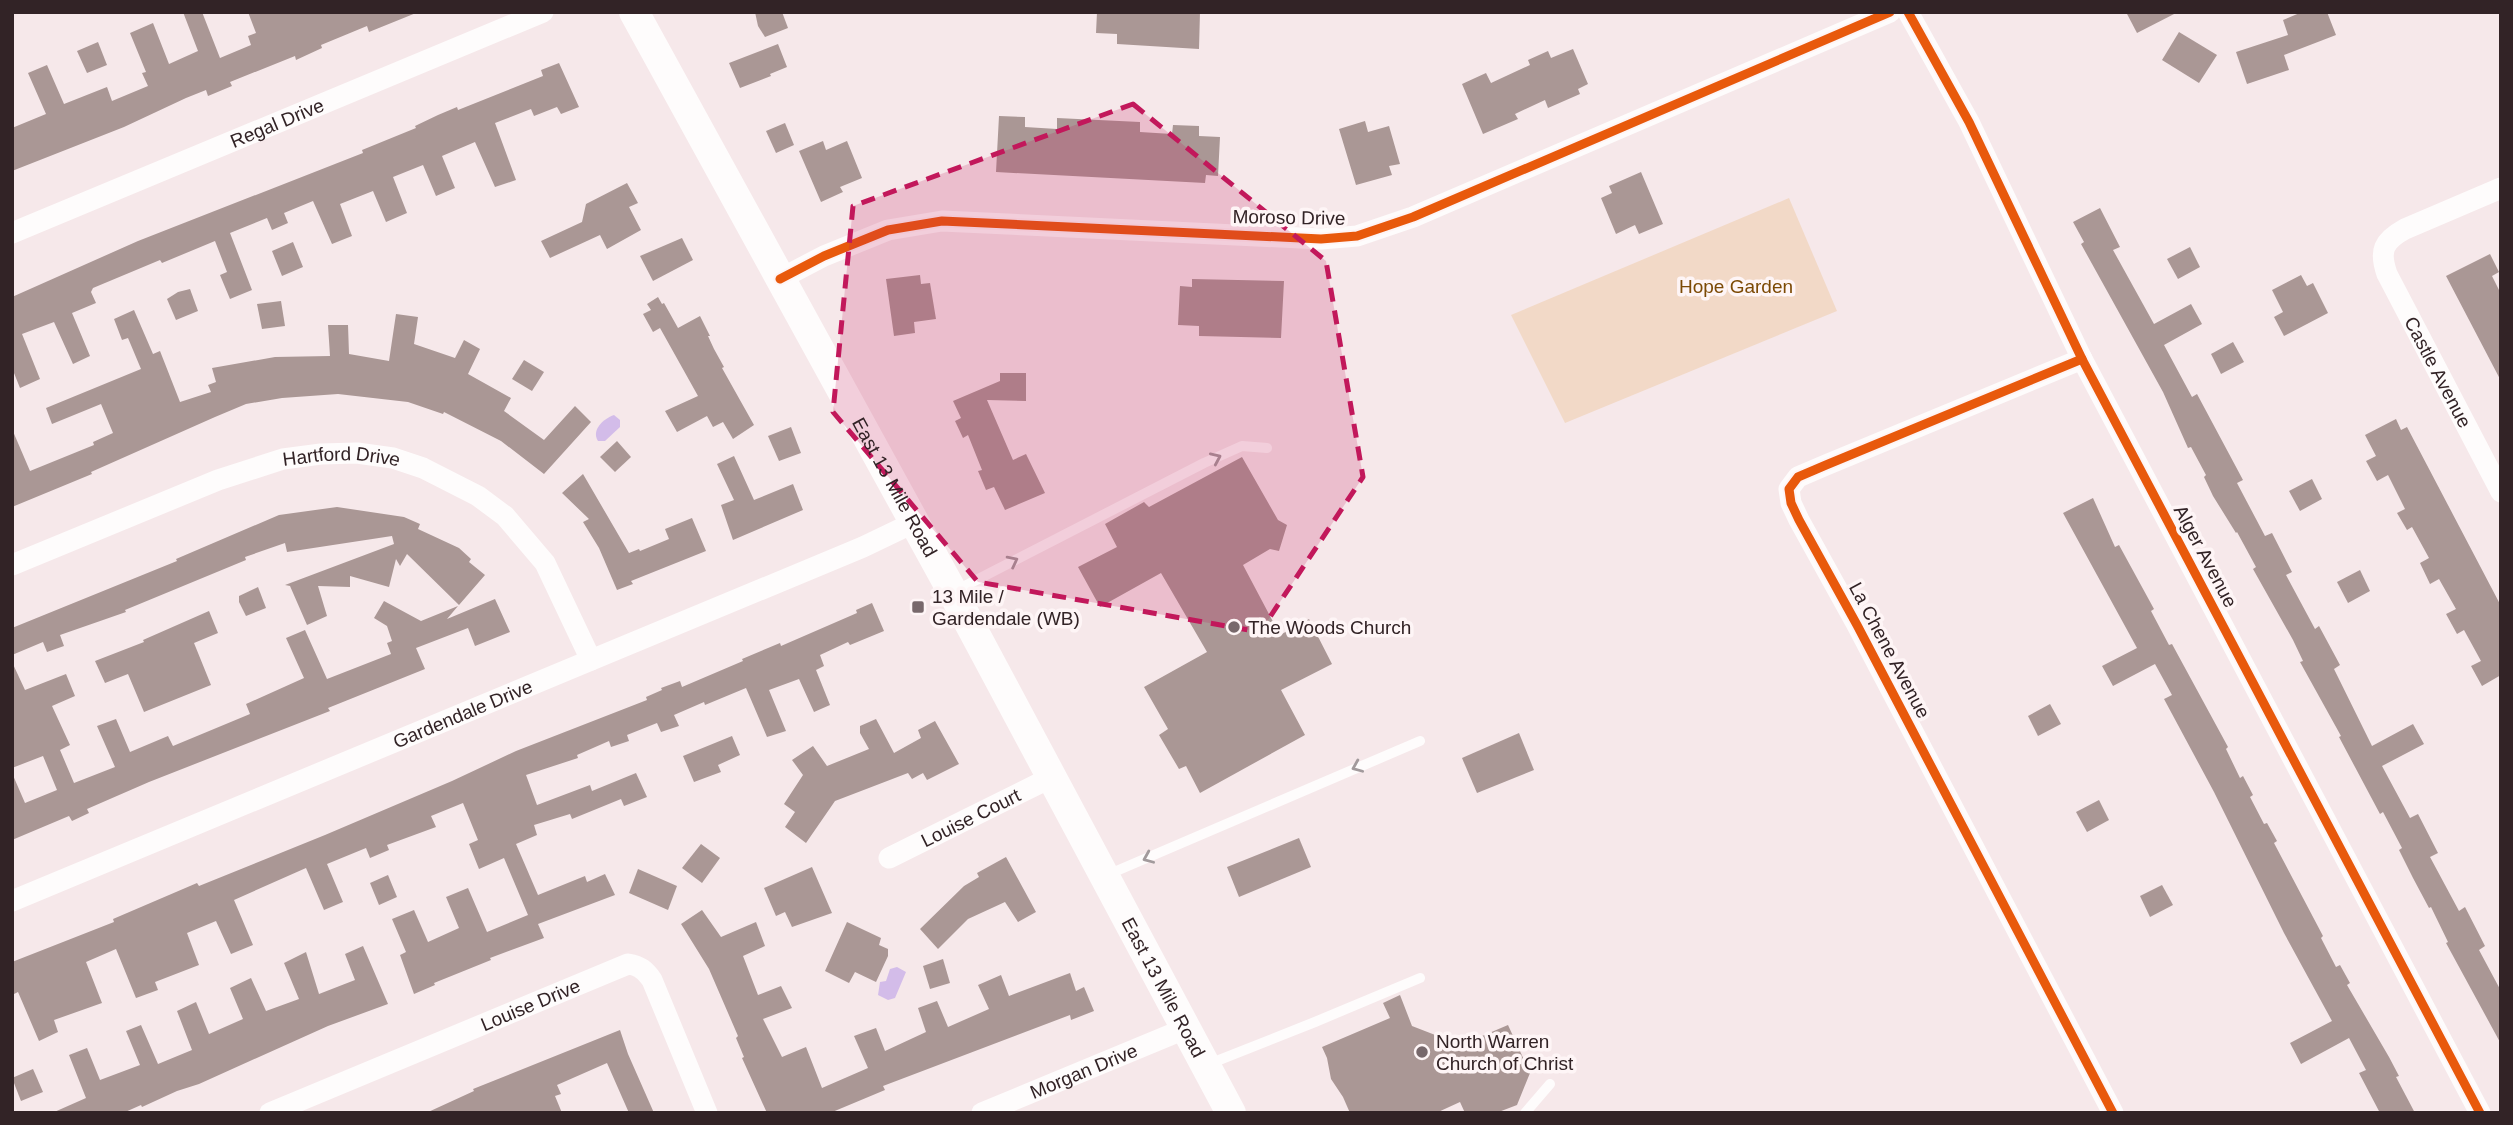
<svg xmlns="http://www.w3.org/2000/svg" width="2513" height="1125" font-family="Arial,sans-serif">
<rect width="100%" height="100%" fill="#f6e8ea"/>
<path fill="#f2d9c7" d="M1789 198 1837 311 1565 423 1511 315Z"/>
<g fill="#d3bce9">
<path d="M614 415 620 420V427L605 441H598C591 430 603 419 614 415Z"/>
<path d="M897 967 906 972 895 998 888 1000 878 995 880 982 886 981 890 969Z"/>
</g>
<g fill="#aa9795">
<path d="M183 12H202L220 58 251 45 248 36 256 33 248 12 416 13 369 32 367 26 321 45 322 48 296 60 295 56 230 82 232 86 208 96 206 90 186 98 124 127 12 171V128L46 114 28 73 47 65 64 104 107 87 112 101 148 86 142 73 146 72 130 33 153 23 169 64 198 51Z"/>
<path d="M755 12H782L788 28 765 37 758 26Z"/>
<path d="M1097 12H1200L1199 49 1117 44V34L1096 33Z"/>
<path d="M2126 12H2178L2137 33Z"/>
<path d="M2302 12H2327L2336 35 2284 55 2289 70 2247 84 2236 52 2288 35 2283 20Z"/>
<path d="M2179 32 2217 55 2199 83 2162 60Z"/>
<path d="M98 42 107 65 87 73 77 51Z"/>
<path d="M778 44 787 67 770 74 771 76 740 88 729 63Z"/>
<path d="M1573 49 1588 84 1578 89 1580 94 1548 108 1545 100 1515 114 1518 119 1483 134 1462 84 1486 73 1491 83 1530 65 1528 60 1548 51 1551 58Z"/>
<path d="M559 63 579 107 561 114 557 107 534 116 531 109 495 123 516 180 495 187 475 142 442 156 455 188 436 196 423 165 393 177 407 213 386 222 373 191 340 204 352 236 332 244 313 201 284 213 288 223 272 230 267 218 230 233 252 290 230 299 220 275 227 272 215 241 162 263 160 260 93 288 91 292 96 303 72 313 90 356 73 364 54 322 22 334 40 379 20 388 12 368V297L138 241 363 153 362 150 416 128 415 126 438 115 457 107 458 110 543 76 541 70Z"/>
<path d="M999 116 1025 117V127L1057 129V118L1140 122V132L1172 134 1173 125 1199 126V136L1220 137 1218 176 1206 175 1205 183 996 172Z"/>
<path d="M1365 121 1368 132 1389 126 1400 164 1389 166 1392 175 1356 185 1339 129Z"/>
<path d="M785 123 794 145 776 153 766 131Z"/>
<path d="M823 141 826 150 847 141 862 178 840 187 843 192 821 202 799 151Z"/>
<path d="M1641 172 1663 224 1639 234 1635 225 1616 234 1601 198 1612 193 1609 186Z"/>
<path d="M627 183 638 203 629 207 641 230 607 249 600 235 550 258 541 241 582 222 586 204Z"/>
<path d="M2100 208 2120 247 2113 250 2154 324 2191 304 2202 324 2164 345 2192 397 2197 394 2243 480 2237 483 2265 536 2272 533 2292 572 2286 575 2315 629 2319 626 2340 665 2334 669 2372 746 2413 724 2424 744 2382 766 2410 818 2418 814 2438 853 2430 857 2459 911 2465 907 2485 946 2479 950 2501 991V1044L2446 943 2448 942 2431 907 2429 908 2413 878 2399 850 2402 848 2383 812 2380 814 2339 737 2341 736 2300 662 2303 661 2293 640 2253 569 2256 567 2237 532 2236 533 2213 496 2204 477 2206 475 2191 447 2188 448 2163 392 2081 244 2084 242 2073 222Z"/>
<path d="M682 238 693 260 653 281 640 256Z"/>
<path d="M293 242 303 267 282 276 272 251Z"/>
<path d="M2190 247 2200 267 2178 279 2167 259Z"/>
<path d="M2490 254 2499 272 2492 276 2501 294V381L2446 276Z"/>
<path d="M920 275 921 284 930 283 936 319 914 322 915 333 894 336 886 279Z"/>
<path d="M2301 275 2307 286 2313 283 2328 313 2284 336 2274 317 2283 312 2272 290Z"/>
<path d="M1192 279 1284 281 1281 338 1199 336V326L1178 325 1180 286 1192 287Z"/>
<path d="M190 289 198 311 176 320 167 299 178 292Z"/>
<path d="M658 297 662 304 664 303 678 328 700 316 710 336H708L714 349 724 367 722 368 754 425 733 439 723 422 713 427 707 416 677 432 665 411 698 396 660 328 653 332 643 314 651 310 647 304Z"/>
<path d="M281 301 285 326 262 329 257 304Z"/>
<path d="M134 310 153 354 160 351 180 402 211 392 208 385 216 382 212 368 275 357 330 356 328 325H348L349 354 389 361 396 314 418 317 414 344 455 358 464 340 480 349 468 374 511 398 504 411 544 440 575 406 591 422 544 474 501 441 444 412 443 414 408 402 338 394 282 398 246 404 215 417 91 472 92 474 12 507V429L30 471 94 445 93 442 113 433 101 404 52 424 46 408 141 369 128 338 122 340 114 319Z"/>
<path d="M2233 342 2244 362 2221 374 2211 354Z"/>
<path d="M524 360 544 372 532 391 512 379Z"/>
<path d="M1000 373H1026V401L987 400 1013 460 1026 454 1045 493 1005 510 994 487 986 490 978 471 982 470 968 435 963 438 955 421 961 418 953 401 1000 381Z"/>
<path d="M2396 419 2401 430 2407 427 2501 606V675L2482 686 2471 666 2481 661 2464 630 2457 634 2446 614 2456 609 2439 579 2430 584 2420 563 2429 558 2412 527 2407 530 2397 513 2405 509 2388 475 2377 481 2366 461 2376 456 2365 435Z"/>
<path d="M791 427 801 453 779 461 768 436Z"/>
<path d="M617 441 631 457 615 472 600 457Z"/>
<path d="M734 456 754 500 793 484 803 510 733 540 721 505 734 500 717 464Z"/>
<path d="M1242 457 1278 520 1287 525 1279 551 1270 549 1243 565 1280 635 1309 619 1332 664 1281 690 1305 735 1200 793 1186 766 1179 769 1159 735 1168 729 1144 687 1207 652 1161 573 1100 607 1078 567 1117 547 1105 524 1144 502 1149 507Z"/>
<path d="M583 474 629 553 639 549 640 551 669 539 665 529 692 518 706 551 631 581 633 584 617 590 599 548 583 522 589 519 562 493Z"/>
<path d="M2312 479 2322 499 2300 511 2289 491Z"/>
<path d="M2093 498 2115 547 2119 545 2154 609 2151 611 2169 645 2172 644 2228 747 2226 749 2240 778 2243 776 2253 795 2250 797 2264 824 2267 823 2277 841 2274 843 2323 936 2321 938 2336 967 2340 965 2350 983 2347 985 2389 1057 2399 1076 2396 1077 2415 1113H2380L2359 1073 2366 1070 2349 1038 2301 1064 2290 1043 2332 1021 2284 933 2214 792 2164 699 2172 695 2155 664 2113 686 2102 666 2137 648 2063 513Z"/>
<path d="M337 507 404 517 420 524 418 529 459 548 471 559 469 562 485 575 459 605 407 554 400 566 396 559 389 587 350 576V587L318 586 327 616 307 625 290 586 285 585 394 544 392 536 287 552 285 543 245 557 246 560 125 610 126 612 60 635 64 646 47 652 43 642 12 655V628L177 561 176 559 279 515Z"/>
<path d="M2360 570 2370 591 2348 603 2337 582Z"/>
<path d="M258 587 266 608 246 616 239 602V596Z"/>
<path d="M495 599 510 632 475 646 468 628 416 648 425 669 328 708 330 711 149 782 87 809 89 813 72 821 69 816 12 840V773L25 803 57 790 43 756 12 768V662L25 690 66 674 75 696 52 706 70 745 60 750 74 783 115 767 97 726 116 719 130 752 168 736 173 746 250 714 246 704 304 678 286 638 305 630 327 679 391 654 387 643 392 641 387 626 374 618 384 601 421 621 458 606 447 619Z"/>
<path d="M872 603 884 631 850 645 848 642 820 655 824 666 816 670 830 705 814 712 799 679 769 690 786 731 767 737 746 688 705 705 704 702 674 715 679 726 661 732 657 723 627 735 629 741 611 747 609 741 577 755 578 758 526 775 537 805 590 785 592 791 636 773 647 797 624 806 621 799 572 819 570 814 534 825 537 835 516 844 538 895 585 876 587 882 605 874 615 895 538 924 544 938 490 958 491 960 434 983 435 985 414 994 400 955 406 952 392 919 414 910 428 942 459 928 446 897 468 888 487 932 528 915 504 858 479 869 469 844 478 840 463 803 431 816 436 827 387 845 389 850 370 858 366 848 327 864 343 902 324 910 306 868 234 900 253 945 231 954 216 921 187 933 199 965 155 982 158 990 136 998 116 949 86 962 102 1003 54 1020 58 1032 39 1041 18 992 12 995V962L114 922 113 919 197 883 199 886 325 835 452 781 516 751 647 700 646 697 662 690 661 688 680 681 682 687 743 661 742 659 780 643 781 646 857 613 856 610Z"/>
<path d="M209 611 218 633 194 643 211 685 144 712 128 674 105 683 95 661 144 642 143 640Z"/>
<path d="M2050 704 2061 724 2038 736 2028 716Z"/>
<path d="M876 719 894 753 921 738 918 730 935 721 959 764 927 780 923 773 912 779 908 773 835 801 806 843 785 827 795 812 784 804 803 775 792 760 813 746 827 766 869 749 860 733V726Z"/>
<path d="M1519 733 1534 770 1477 793 1462 758Z"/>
<path d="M732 736 740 755 718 765 721 772 694 782 683 756Z"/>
<path d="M2099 800 2109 820 2087 832 2076 812Z"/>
<path d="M1299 838 1311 867 1239 897 1227 867Z"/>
<path d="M701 844 720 858 702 883 682 868Z"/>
<path d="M1006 857 1036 912 1018 922 1005 902 968 919 938 949 920 929 964 886 979 877 977 873Z"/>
<path d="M812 867 832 913 792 927 785 912 776 916 764 888Z"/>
<path d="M638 869 677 886 668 910 629 893Z"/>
<path d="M388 875 397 897 379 905 370 883Z"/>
<path d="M2162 885 2173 905 2150 917 2140 896Z"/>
<path d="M702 910 721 937 756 922 765 946 743 956 758 995 781 986 792 1008 763 1019 782 1057 806 1047 822 1088 868 1068 854 1036 876 1028 885 1051 926 1032 918 1008 937 1001 948 1027 989 1009 978 985 1001 975 1009 996 1070 973 1076 991 1084 987 1094 1011 1071 1020 1070 1015 883 1086 885 1090 830 1113H767L742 1058 744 1057 736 1038 738 1036 709 969 681 924Z"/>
<path d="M847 922 881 938 879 945 888 949V956L876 982 855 972 849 983 825 971Z"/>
<path d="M363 946 388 1004 328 1026 199 1084 177 1091 142 1107 141 1105 123 1113H52L86 1098 69 1055 87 1048 100 1080 140 1065 126 1031 141 1025 158 1064 192 1050 177 1011 196 1002 209 1034 243 1019 230 988 251 978 266 1011 299 999 284 963 306 952 319 994 355 980 345 954Z"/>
<path d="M943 959 950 983 930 989 923 966Z"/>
<path d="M1400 995 1412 1026 1461 1045 1508 1025 1530 1073 1517 1105 1496 1113H1465L1460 1102 1436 1113H1350L1343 1097 1331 1079 1327 1058 1322 1047 1390 1018 1383 1003Z"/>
<path d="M620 1030 628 1054 654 1113H629L607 1063 557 1085 561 1094 555 1096 562 1113H426L474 1091 473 1089Z"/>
<path d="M33 1069 43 1092 21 1101 12 1078Z"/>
</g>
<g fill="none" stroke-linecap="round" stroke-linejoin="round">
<g stroke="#fefcfc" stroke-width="10">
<path d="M955 591 1204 463 1242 446 1267 448"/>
<path d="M1107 875 1420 741"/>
<path d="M1209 1064 1315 1022 1420 978"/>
<path d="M1525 1113 1550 1084"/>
</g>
<g stroke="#fefcfc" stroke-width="21">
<path d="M1908 12 1969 122 2082 359 2480 1113"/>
<path id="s1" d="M2501 188 2405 229C2383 241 2379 251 2387 274L2501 492"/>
<path id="s2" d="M12 233 543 12"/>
<path d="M780 279 824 256 888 230 942 221 1321 239 1357 236 1413 217 1890 12"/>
<path d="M2082 359 1826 465 1798 477 1789 489 1791 503 1799 520 1857 625 2113 1113"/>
<path id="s3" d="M12 565 218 480 283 459 321 454 357 453 393 458 423 468 478 496 505 516 545 563 591 660"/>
<path id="s4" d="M889 858 1052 777"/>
<path id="s5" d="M12 901 863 547 913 523"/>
<path id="s6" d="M270 1113 628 964C640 966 645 970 652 980L707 1113"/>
<path id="s7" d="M982 1113 1187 1028"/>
</g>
<path stroke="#fefcfc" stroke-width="30" id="s8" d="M634 12 951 589 1231 1113"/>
<g stroke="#fef5f6" stroke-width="13">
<g id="cycleway">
<path d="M1908 12 1969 122 2082 359 2480 1113"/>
<path d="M780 279 824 256 888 230 942 221 1321 239 1357 236 1413 217 1890 12"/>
<path d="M2082 359 1826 465 1798 477 1789 489 1791 503 1799 520 1857 625 2113 1113"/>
</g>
</g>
<use href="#cycleway" stroke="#e8590c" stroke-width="9"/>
</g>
<defs><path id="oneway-chevron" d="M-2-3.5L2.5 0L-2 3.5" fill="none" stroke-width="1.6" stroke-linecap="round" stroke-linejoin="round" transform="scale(1.75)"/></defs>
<g stroke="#a29a9c">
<use href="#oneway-chevron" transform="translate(1216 458) rotate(-24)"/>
<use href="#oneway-chevron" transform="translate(1013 561) rotate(-27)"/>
<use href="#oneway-chevron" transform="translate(1357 767) rotate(157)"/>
<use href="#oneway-chevron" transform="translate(1148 858) rotate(157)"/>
</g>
<path fill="#c2185b" fill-opacity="0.2" stroke="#c2185b" stroke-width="5" stroke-dasharray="14 9" stroke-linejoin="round" d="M1133 104 1326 261 1363 477 1260 632 978 582 833 412 853 206Z"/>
<g fill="#77686b" stroke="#fef5f6" stroke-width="2.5">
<rect x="911" y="600" width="14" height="14" rx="3.5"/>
<circle cx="1234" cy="627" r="7"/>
<circle cx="1422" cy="1052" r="7"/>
</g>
<g text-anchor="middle" stroke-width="7" stroke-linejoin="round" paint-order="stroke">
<g font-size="19" fill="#322326" stroke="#fef5f6">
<text dy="7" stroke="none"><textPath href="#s2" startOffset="287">Regal Drive</textPath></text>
<text transform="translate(1289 217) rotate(1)" y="7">Moroso Drive</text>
<text dy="7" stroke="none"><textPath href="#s1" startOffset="270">Castle Avenue</textPath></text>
<text dy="7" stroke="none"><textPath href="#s3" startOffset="350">Hartford Drive</textPath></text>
<text dy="7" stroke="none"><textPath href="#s8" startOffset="542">East 13 Mile Road</textPath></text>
<text transform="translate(2206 556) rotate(62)" y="7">Alger Avenue</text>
<text transform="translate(1890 650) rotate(62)" y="7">La Chene Avenue</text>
<text dy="7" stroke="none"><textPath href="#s5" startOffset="488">Gardendale Drive</textPath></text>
<text dy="7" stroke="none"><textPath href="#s4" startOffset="91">Louise Court</textPath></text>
<text dy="7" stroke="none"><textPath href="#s8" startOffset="1110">East 13 Mile Road</textPath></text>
<text dy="7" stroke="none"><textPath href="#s6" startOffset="282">Louise Drive</textPath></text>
<text dy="7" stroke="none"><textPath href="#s7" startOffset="110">Morgan Drive</textPath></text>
</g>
<g font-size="19" fill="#7c4a05" stroke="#fef5f6">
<text x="1736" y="293">Hope Garden</text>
</g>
<g font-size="19" fill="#322326" stroke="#fef5f6" text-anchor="start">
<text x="932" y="603">13 Mile /<tspan x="932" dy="22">Gardendale (WB)</tspan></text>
<text x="1248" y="634">The Woods Church</text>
<text x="1436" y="1048">North Warren<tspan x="1436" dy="22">Church of Christ</tspan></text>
</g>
</g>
<rect width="2513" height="1125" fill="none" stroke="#322326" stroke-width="28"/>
</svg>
